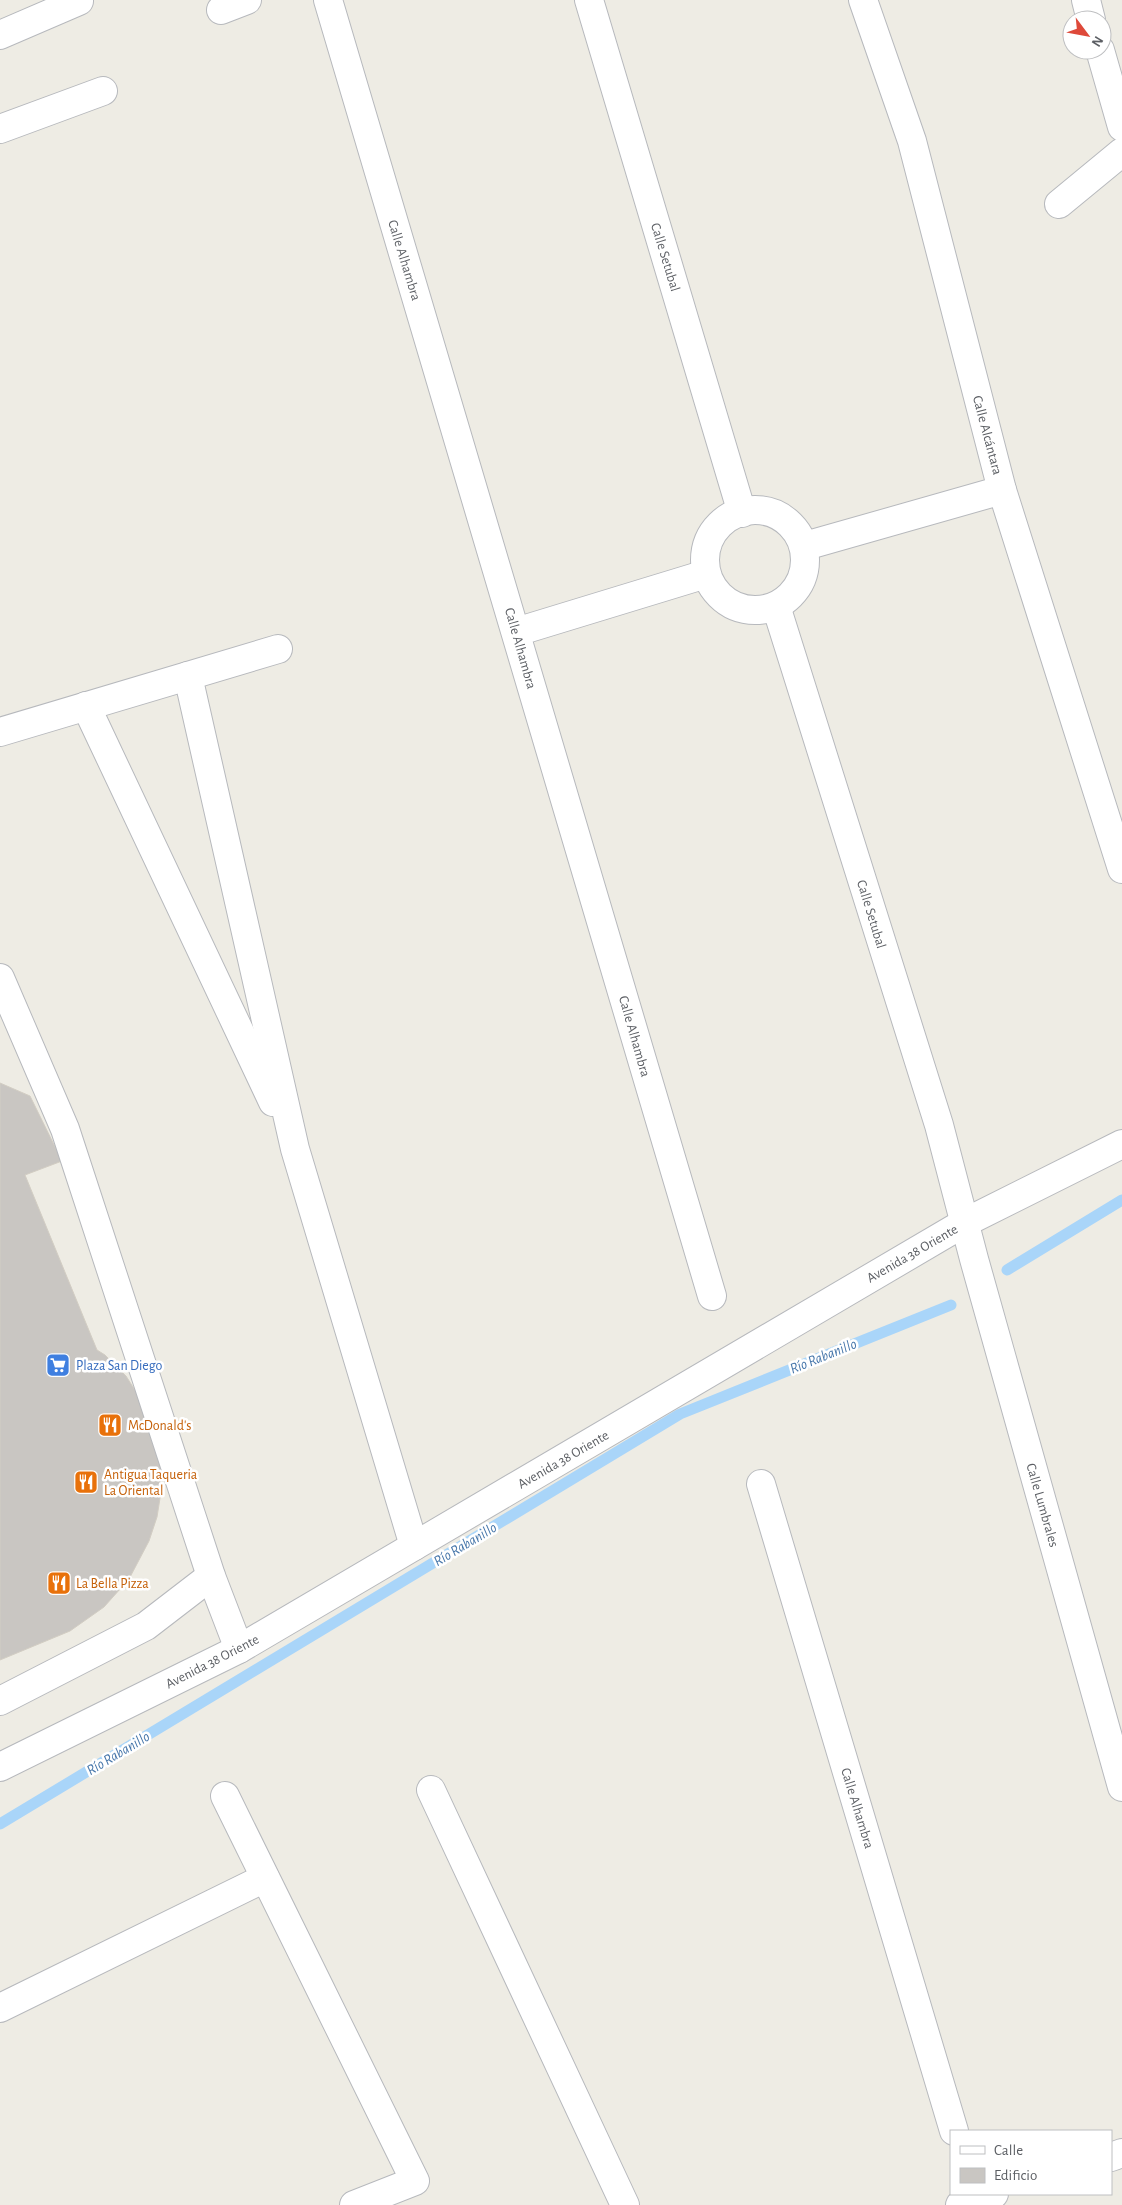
<svg xmlns="http://www.w3.org/2000/svg" width="1122" height="2205" font-family="'Alegreya Sans',sans-serif">
<rect width="100%" height="100%" fill="#eeece4"/>
<g fill="none" stroke-linecap="round" stroke-linejoin="round">
<g stroke="#a9d5f9" stroke-width="11">
<path d="M1007 1270 1122 1200"/>
<path d="M0 1824 680 1414 951 1305"/>
</g>
</g>
<path fill="#c9c6c2" stroke="#d2cdc3" d="M0 1083 30 1096 62 1161 25 1175 97 1350 105 1355 126 1376 138 1395 152 1432 160 1464 161 1492 157 1517 149 1541 129 1579 104 1607 70 1631 0 1660Z"/>
<g fill="none" stroke-linecap="round" stroke-linejoin="round">
<g stroke="#b7b9bd" stroke-width="30">
<g id="minor">
<path d="M328 0 712 1296"/>
<path d="M589 0 742 513"/>
<path d="M863 0 912 141 1002 490 1122 869"/>
<path d="M1086 0 1091 20"/>
<path d="M221 10 247 0"/>
<path d="M0 35 79 1"/>
<path d="M1100 50 1122 127"/>
<path d="M0 129 103 91"/>
<path d="M1059 204 1122 152"/>
<circle cx="755" cy="560" r="50"/>
<path d="M805 546 1002 490"/>
<path d="M776 606 939 1125 974 1259 1122 1787"/>
<path d="M516 632 706 574"/>
<path d="M188 676 295 1149 414 1546"/>
<path d="M86 706 273 1102"/>
<path d="M0 732 278 649"/>
<path d="M0 978 65 1129 211 1576 239 1649"/>
<path d="M761 1484 954 2131"/>
<path d="M0 1701 146 1626 211 1576"/>
<path d="M0 1767 239 1649 964 1223 1122 1144"/>
<path d="M431 1790 625 2205"/>
<path d="M225 1796 415 2181 354 2205"/>
<path d="M0 2008 265 1878"/>
<path d="M1111 2157 1122 2153"/>
<path d="M960 2205 994 2194"/>
</g>
</g>
<use href="#minor" stroke="#fff" stroke-width="28"/>
</g>
<defs>
<g id="supermarket-square" transform="scale(1.25)"><rect x="-9" y="-9" width="18" height="18" rx="4" fill="#3f7fe0" stroke="#fff"/><path d="M-6-5.5h2.5l.6 2H6L4.5 2H-2.5L-4.4-4H-6ZM-1.5 3.2a1.3 1.3 0 1 0 .1 0ZM3 3.2a1.3 1.3 0 1 0 .1 0Z" fill="#fff"/></g>
<g id="restaurant-square" transform="scale(1.25)"><rect x="-9" y="-9" width="18" height="18" rx="4" fill="#e8710a" stroke="#fff"/><path d="M-5-6h1v4h1v-4h1v4h1v-4h1v5L-1.5 .5V6h-2V.5L-5-1ZM5-6V6H3V1.5H1.5Q1.5-4 5-6Z" fill="#fff"/></g>
</defs>
<g fill-rule="evenodd">
<use href="#supermarket-square" x="58" y="1365"/>
<use href="#restaurant-square" x="110" y="1425"/>
<use href="#restaurant-square" x="86" y="1482"/>
<use href="#restaurant-square" x="59" y="1583"/>
</g>
<g text-anchor="middle" stroke-width="5" stroke-linejoin="round" paint-order="stroke">
<g font-size="14" fill="#5c5f64" stroke="#fff">
<text transform="translate(666 257) rotate(73)" y="5">Calle Setubal</text>
<text transform="translate(405 260) rotate(73)" y="5">Calle Alhambra</text>
<text transform="translate(988 435) rotate(75)" y="5">Calle Alcántara</text>
<text transform="translate(521 648) rotate(74)" y="5">Calle Alhambra</text>
<text transform="translate(872 914) rotate(73)" y="5">Calle Setubal</text>
<text transform="translate(635 1036) rotate(74)" y="5">Calle Alhambra</text>
<text transform="translate(912 1253) rotate(-30)" y="5">Avenida 38 Oriente</text>
<text transform="translate(563 1459) rotate(-30)" y="5">Avenida 38 Oriente</text>
<text transform="translate(1043 1505) rotate(74)" y="5">Calle Lumbrales</text>
<text transform="translate(212 1661) rotate(-27)" y="5">Avenida 38 Oriente</text>
<text transform="translate(858 1808) rotate(73)" y="5">Calle Alhambra</text>
</g>
<g font-size="14" fill="#366cbe" stroke="#fff" text-anchor="start">
<text x="76" y="1370">Plaza San Diego</text>
</g>
<g font-size="14" fill="#c56008" stroke="#fff" text-anchor="start">
<text x="128" y="1430">McDonald's</text>
<text x="104" y="1479">Antigua Taqueria<tspan x="104" dy="16">La Oriental</tspan></text>
<text x="76" y="1588">La Bella Pizza</text>
</g>
<g font-size="15" font-style="italic" fill="#4676aa" stroke="#fff">
<text transform="translate(823 1356) rotate(-22)" y="5">Río Rabanillo</text>
<text transform="translate(465 1544) rotate(-31)" y="5">Río Rabanillo</text>
<text transform="translate(118 1753) rotate(-31)" y="5">Río Rabanillo</text>
</g>
</g>
<rect x="950" y="2130" width="162" height="65" fill="#ffffff" stroke="#bebfc1"/>
<rect x="960" y="2146" width="25" height="8" fill="#ffffff" stroke="#bebfc1"/>
<text x="994" y="2155" font-size="15" fill="#5c5f64">Calle</text>
<rect x="960" y="2168" width="25" height="15" fill="#c9c6c2" stroke="#bebfc1"/>
<text x="994" y="2180" font-size="15" fill="#5c5f64">Edificio</text>
<g transform="translate(1087 35) rotate(122)"><circle r="24" fill="#ffffff" stroke="#bebfc1"/>
<path d="M0-4L9 19L0 12L-9 19Z" fill="#de493a"/>
<text y="-8" font-size="14" font-weight="bold" text-anchor="middle" fill="#5c5f64">N</text>
</g>
</svg>
